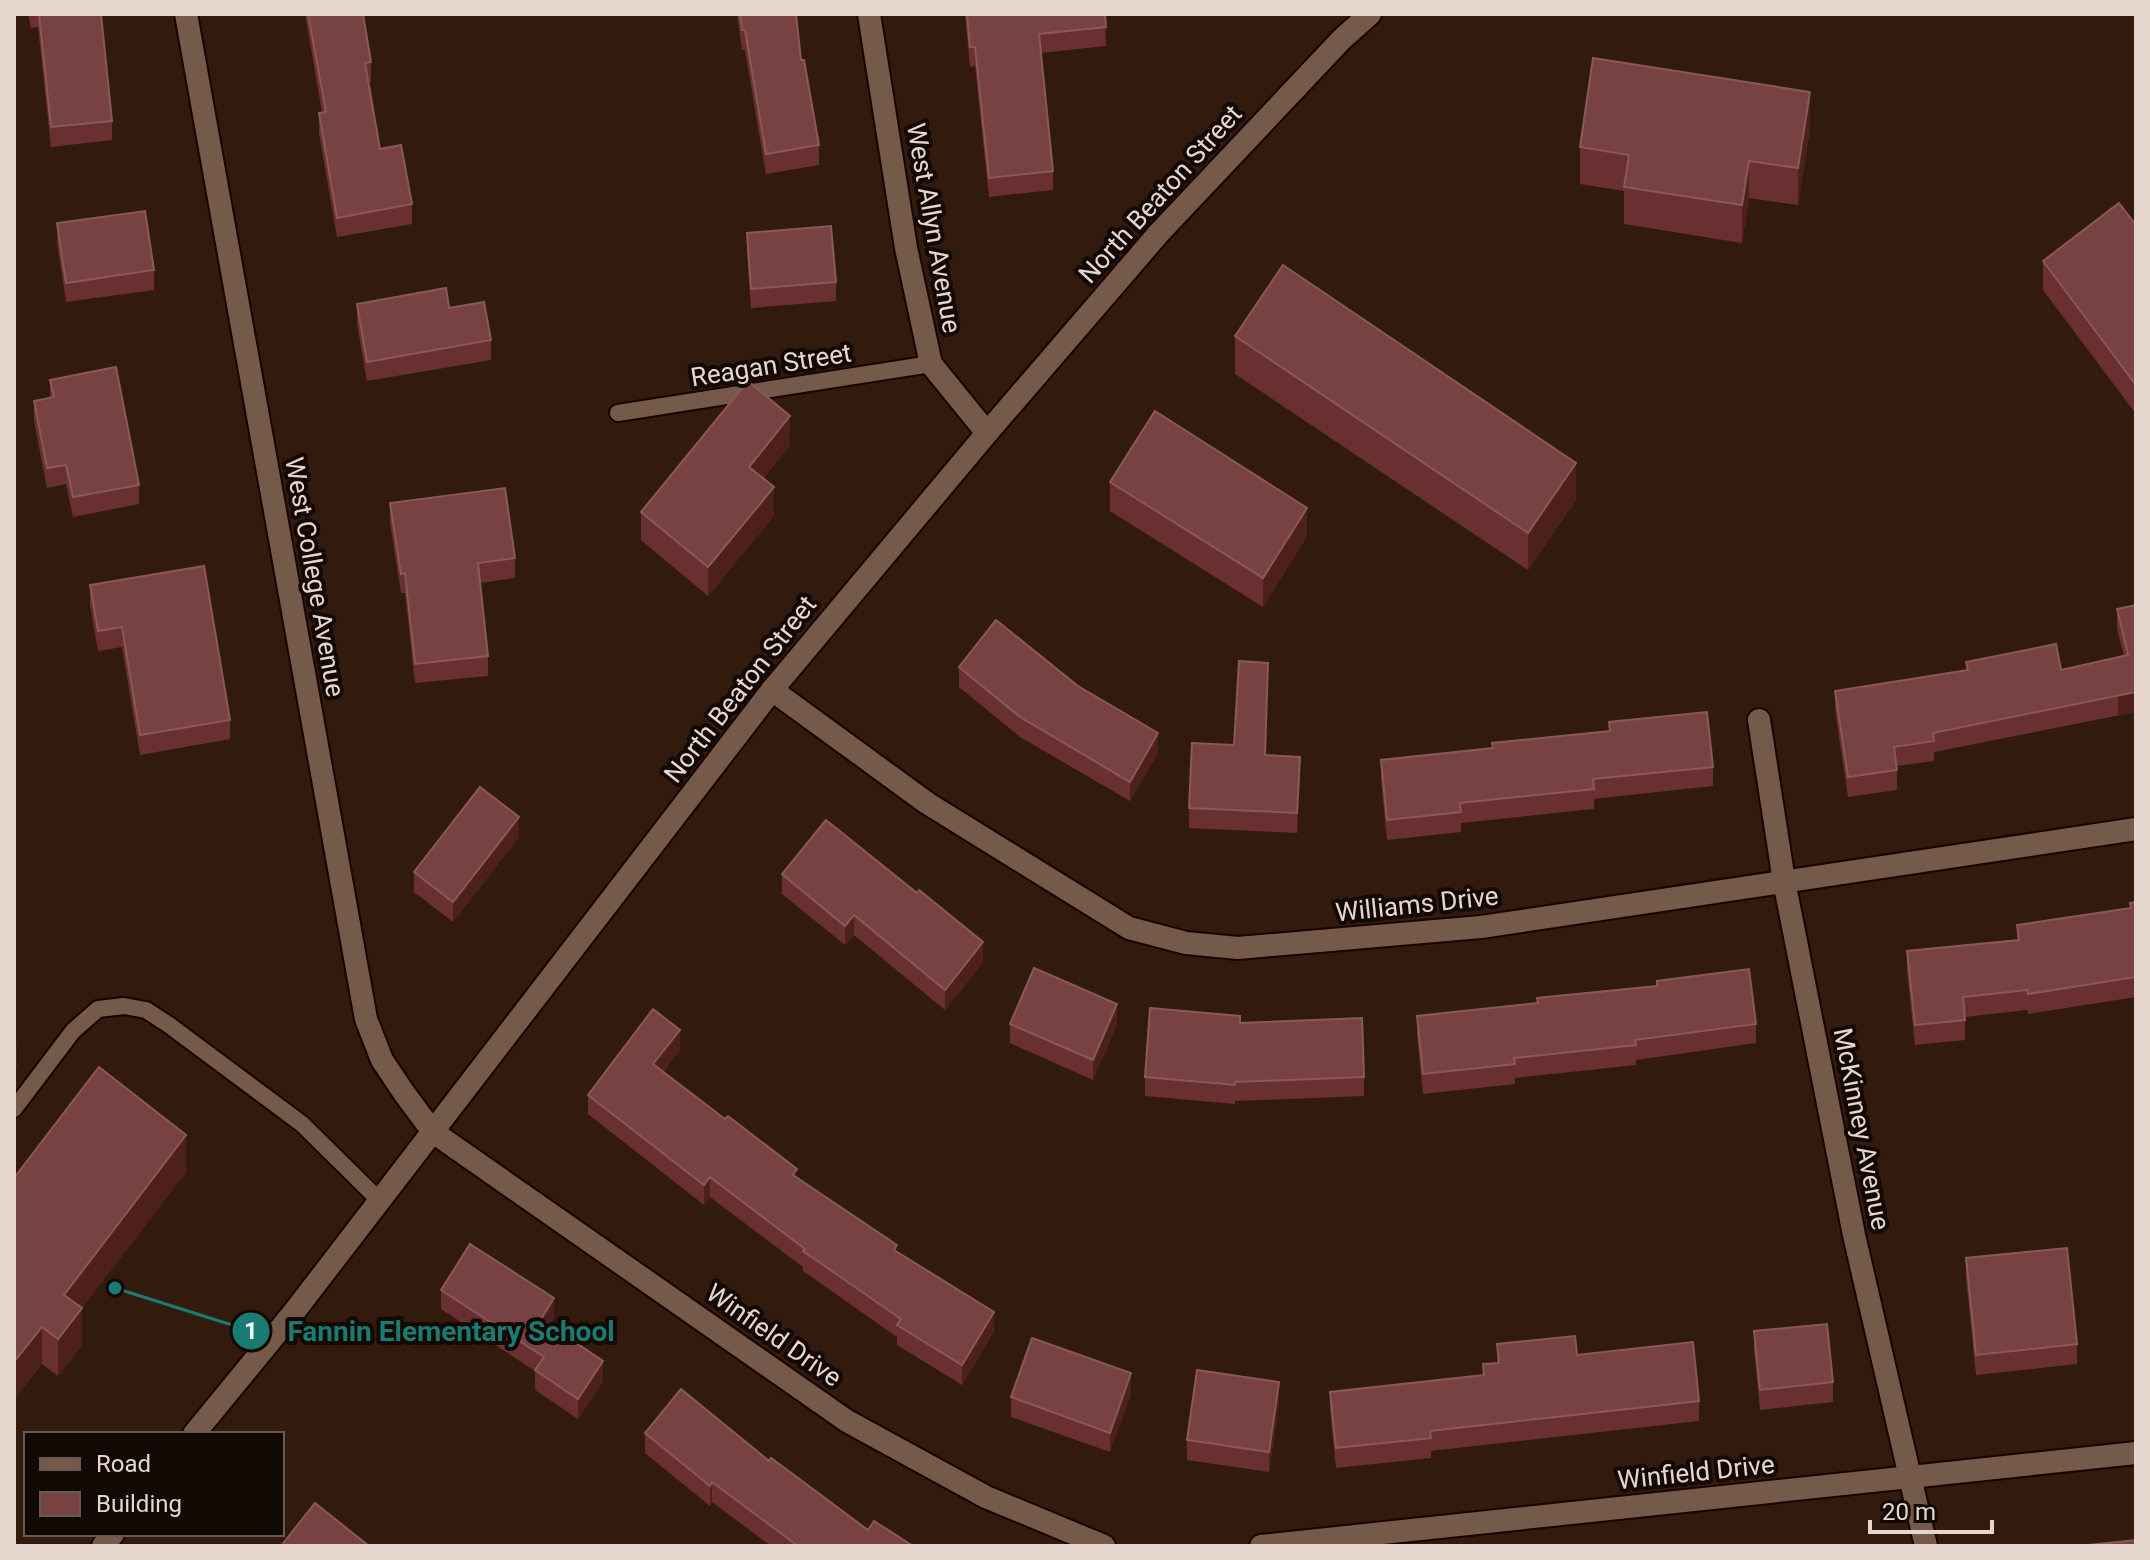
<svg xmlns="http://www.w3.org/2000/svg" width="2150" height="1560" font-family="Roboto,sans-serif">
<rect width="100%" height="100%" fill="#321a0c"/>
<g fill="none" stroke-linecap="round" stroke-linejoin="round">
<g stroke="#190400" stroke-width="20">
<g id="service">
<path d="M618 413 931 364"/>
<path d="M14 1109 73 1031 98 1009 124 1006 146 1010 169 1025 302 1124 380 1201"/>
</g>
</g>
<g stroke="#190400" stroke-width="26">
<g id="minor">
<path d="M186 14 366 1019 382 1060 404 1093 433 1132 847 1421 986 1497 1104 1546"/>
<path d="M869 14 906 248 931 364 987 433"/>
<path d="M772 690 927 803 1129 928 1186 943 1238 948 1481 927 2136 829"/>
<path d="M1759 720 1784 881 1854 1235 1926 1546"/>
<path d="M1261 1546 2136 1453"/>
</g>
</g>
<g stroke="#190400" stroke-width="26">
<g id="secondary">
<path d="M194 1434 294 1312 772 690 987 433 1159 233 1342 39 1370 14"/>
<path d="M103 1546 113 1534"/>
</g>
</g>
<use href="#service" stroke="#755949" stroke-width="16"/>
<use href="#minor" stroke="#755949" stroke-width="22"/>
<use href="#secondary" stroke="#755949" stroke-width="22"/>
</g>
<g fill="#6a3031">
<path d="M28 14H101L112 121V140L51 147 38 27 31 28Z"/>
<path d="M305 14H363L371 62V82H368L380 149 412 204V224L337 237 319 133V113L322 112Z"/>
<path d="M737 14H796L801 60 819 145V165L766 174 745 50H742Z"/>
<path d="M965 14H1105L1106 46 1041 53 1053 171V190L989 197 975 66 970 67Z"/>
<path d="M1810 129 1798 205 1749 198 1742 243 1624 224V191L1580 184V147Z"/>
<path d="M57 223 154 270V290L66 302 57 243Z"/>
<path d="M2136 225V414L2043 290V261Z"/>
<path d="M747 233 836 282V301L751 308 747 253Z"/>
<path d="M357 304 449 308 491 340V360L367 381 357 324Z"/>
<path d="M1235 336 1576 500 1528 570 1235 374Z"/>
<path d="M50 380 139 485V504L73 517 66 484 47 488 34 421V401L50 398Z"/>
<path d="M790 445 763 479 774 516 708 596 641 540V512Z"/>
<path d="M1110 482 1307 536 1263 607 1110 511Z"/>
<path d="M390 503 515 558V578L480 583 488 656V676L415 683 405 593H401L390 523Z"/>
<path d="M90 585 230 720V739L140 755 122 647 98 651 90 605Z"/>
<path d="M2136 605V712L1934 752V761L1897 766V790L1848 797 1835 710V691L1966 670V662L2061 670 2124 656 2117 629V609Z"/>
<path d="M959 667 1158 753 1130 801 1020 737 959 687Z"/>
<path d="M1268 682 1265 755 1300 776 1297 833 1189 828V808L1234 745Z"/>
<path d="M1609 722 1713 767V786L1594 799V809L1461 823V832L1387 840 1381 780V760L1492 748 1609 731Z"/>
<path d="M519 837 453 922 414 892V872Z"/>
<path d="M782 874 983 962 945 1010 854 935 845 945 782 894Z"/>
<path d="M2136 902V997L2028 1014 2027 1010 1965 1017V1040L1915 1045 1907 971V951L2017 940V925L2130 908V903Z"/>
<path d="M1657 981 1756 1024V1043L1636 1060V1065L1515 1078V1084L1423 1094 1417 1035V1016L1537 1003 1657 986Z"/>
<path d="M1240 1023 1364 1077V1096L1235 1101V1104L1145 1096V1077Z"/>
<path d="M1010 1024H1117L1093 1080 1010 1043Z"/>
<path d="M680 1050 663 1072 797 1177 897 1252 994 1331 962 1385 897 1345V1337L803 1271V1267L710 1197 704 1205 588 1114V1095Z"/>
<path d="M186 1172 82 1308V1345L58 1376 42 1364 14 1399V1178Z"/>
<path d="M2136 1216V1252L2134 1236V1217Z"/>
<path d="M1966 1258 2077 1344V1364L1976 1375 1966 1278Z"/>
<path d="M441 1290 554 1318 549 1325 603 1381 578 1419 535 1390V1371L441 1309Z"/>
<path d="M1754 1331 1833 1382V1402L1760 1410 1754 1351Z"/>
<path d="M1497 1344 1577 1355 1699 1401V1421L1431 1451V1458L1336 1468 1330 1411V1392L1483 1376V1364L1497 1363Z"/>
<path d="M1131 1393 1110 1452 1011 1417V1397Z"/>
<path d="M1279 1402 1269 1472 1187 1460V1440Z"/>
<path d="M645 1433 769 1461 868 1530 913 1546H771L712 1502 710 1506 645 1453Z"/>
</g>
<g fill="#4e201b">
<path d="M1810 92V129L1798 205V168Z"/>
<path d="M1749 161V198L1742 243V205Z"/>
<path d="M790 416V445L749 496V467Z"/>
<path d="M1576 463V500L1528 570V533Z"/>
<path d="M774 487V516L708 596V567Z"/>
<path d="M1307 508V536L1263 607V578Z"/>
<path d="M2136 692V712L2118 716V696Z"/>
<path d="M1158 733V753L1130 801V782Z"/>
<path d="M1300 757V776L1297 833V813Z"/>
<path d="M519 817V837L453 922V902Z"/>
<path d="M854 915V935L845 945V926Z"/>
<path d="M983 942V962L945 1010V990Z"/>
<path d="M1117 1004V1024L1093 1080V1060Z"/>
<path d="M680 1030V1050L653 1084V1064Z"/>
<path d="M17 1041V1069L14 1074V1045Z"/>
<path d="M186 1135V1172L82 1308V1345L58 1376V1339L64 1295Z"/>
<path d="M710 1177V1197L704 1205V1185Z"/>
<path d="M554 1298V1318L541 1338V1319Z"/>
<path d="M994 1312V1331L962 1385V1365Z"/>
<path d="M42 1327V1364L14 1399V1362Z"/>
<path d="M603 1361V1381L578 1419V1399Z"/>
<path d="M1131 1373V1393L1110 1452V1433Z"/>
<path d="M1279 1382V1402L1269 1472V1452Z"/>
<path d="M712 1482V1502L710 1506V1486Z"/>
</g>
<g fill="#784242" stroke="#895957" stroke-width="2">
<path d="M39 14H101L112 121 51 127Z"/>
<path d="M308 14H363L371 62 365 63 380 149 401 145 412 204 337 218 319 113 326 112Z"/>
<path d="M740 14H796L801 60H804L819 145 766 154 745 30H742Z"/>
<path d="M967 14H1105L1106 27 1039 34 1053 171 989 178 975 47H970Z"/>
<path d="M1593 58 1810 92 1798 168 1749 161 1742 205 1624 187 1629 155 1580 147Z"/>
<path d="M2119 203 2136 225V385L2043 261Z"/>
<path d="M145 211 154 270 66 283 57 223Z"/>
<path d="M831 226 836 282 751 289 747 233Z"/>
<path d="M1283 265 1576 463 1528 533 1235 336Z"/>
<path d="M446 288 449 308 484 302 491 340 367 362 357 304Z"/>
<path d="M116 367 139 485 73 497 66 465 47 468 34 401 54 397 50 380Z"/>
<path d="M748 381 790 416 749 467 774 487 708 567 641 512Z"/>
<path d="M1155 411 1307 508 1263 578 1110 482Z"/>
<path d="M505 488 515 558 478 563 488 656 415 664 405 573 401 574 390 503Z"/>
<path d="M204 566 230 720 140 735 122 627 98 631 90 585Z"/>
<path d="M2136 605V692L1933 733 1934 741 1894 747 1897 770 1848 777 1835 691 1968 670 1966 662 2056 644 2061 670 2128 655 2117 609Z"/>
<path d="M996 620 1078 686 1158 733 1130 782 1020 717 959 667Z"/>
<path d="M1239 661 1268 663 1265 755 1300 757 1297 813 1189 808 1192 743 1234 745Z"/>
<path d="M1707 712 1713 767 1593 779 1594 789 1460 803 1461 812 1387 820 1381 760 1493 748 1492 743 1610 731 1609 722Z"/>
<path d="M480 787 519 817 453 902 414 872Z"/>
<path d="M826 820 917 893 919 890 983 942 945 990 854 915 845 926 782 874Z"/>
<path d="M2136 902V977L2028 994 2027 990 1963 997 1965 1020 1915 1025 1907 951 2019 940 2017 925 2131 908 2130 903Z"/>
<path d="M1034 968 1117 1004 1093 1060 1010 1024Z"/>
<path d="M1749 969 1756 1024 1635 1040 1636 1045 1514 1058 1515 1064 1423 1074 1417 1016 1538 1003 1537 998 1657 986V981Z"/>
<path d="M1150 1008 1240 1016V1023L1362 1018 1364 1077 1235 1082V1085L1145 1077Z"/>
<path d="M653 1009 680 1030 653 1064 725 1119 728 1116 797 1169 793 1175 897 1245 894 1250 994 1312 962 1365 897 1325 901 1319 803 1251 805 1249 710 1177 704 1185 588 1095Z"/>
<path d="M99 1067 186 1135 64 1295 82 1308 58 1339 42 1327 14 1362V1178Z"/>
<path d="M470 1244 554 1298 541 1319 603 1361 578 1399 535 1370 544 1357 441 1290Z"/>
<path d="M2067 1248 2077 1344 1976 1355 1966 1258Z"/>
<path d="M1827 1324 1833 1382 1760 1390 1754 1331Z"/>
<path d="M1575 1336 1577 1355 1693 1342 1699 1401 1430 1431 1431 1438 1336 1448 1330 1392 1484 1375 1483 1364 1499 1363 1497 1344Z"/>
<path d="M1032 1338 1131 1373 1110 1433 1011 1397Z"/>
<path d="M1197 1370 1279 1382 1269 1452 1187 1440Z"/>
<path d="M681 1389 769 1461 771 1458 868 1530 874 1521 913 1546H798L712 1482 710 1486 645 1433Z"/>
<path d="M315 1503 369 1546H281Z"/>
<path d="M2136 1540V1546H2078Z"/>
</g>
<g text-anchor="middle" stroke-width="8" stroke-linejoin="round" paint-order="stroke">
<g font-size="26" fill="#e7d6cd" stroke="#120804">
<text transform="translate(1160 194) rotate(-48)" y="9">North Beaton Street</text>
<text transform="translate(934 228) rotate(80)" y="9">West Allyn Avenue</text>
<text transform="translate(771 365) rotate(-9)" y="9">Reagan Street</text>
<text transform="translate(315 577) rotate(80)" y="9">West College Avenue</text>
<text transform="translate(740 689) rotate(-52)" y="9">North Beaton Street</text>
<text transform="translate(1417 904) rotate(-6)" y="9">Williams Drive</text>
<text transform="translate(1862 1129) rotate(79)" y="9">McKinney Avenue</text>
<text transform="translate(774 1335) rotate(35)" y="9">Winfield Drive</text>
<text transform="translate(1696 1472) rotate(-6)" y="9">Winfield Drive</text>
</g>
</g>
<path fill="none" stroke="#1a7b73" stroke-width="3" d="M115 1288L251 1331"/>
<g fill="#1a7b73" stroke="#120804" stroke-width="3">
<circle cx="115" cy="1288" r="8"/>
<circle cx="251" cy="1331" r="20"/>
</g>
<g font-size="24" text-anchor="middle" font-weight="bold" fill="#fff">
<text x="251" y="1339">1</text>
</g>
<g font-size="28" text-anchor="middle" font-weight="bold" fill="#1a7b73" stroke="#120804" stroke-width="8" stroke-linejoin="round" paint-order="stroke">
<text x="451" y="1341">Fannin Elementary School</text>
</g>
<rect width="2150" height="1560" fill="none" stroke="#e7d6cd" stroke-width="32"/>
<rect x="24" y="1432" width="260" height="104" fill="#120804" stroke="#675a54" stroke-width="2"/>
<rect x="40" y="1458" width="40" height="12" fill="#755949" stroke="#675a54" stroke-width="2"/>
<text x="96" y="1472" font-size="24" fill="#e7d6cd">Road</text>
<rect x="40" y="1492" width="40" height="24" fill="#784242" stroke="#675a54" stroke-width="2"/>
<text x="96" y="1512" font-size="24" fill="#e7d6cd">Building</text>
<path d="M1870 1520v12h122v-12" fill="none" stroke="#e7d6cd" stroke-width="4"/>
<text x="1882" y="1520" font-size="24" fill="#e7d6cd" stroke="#120804" stroke-width="6" paint-order="stroke">20 m</text>
</svg>
